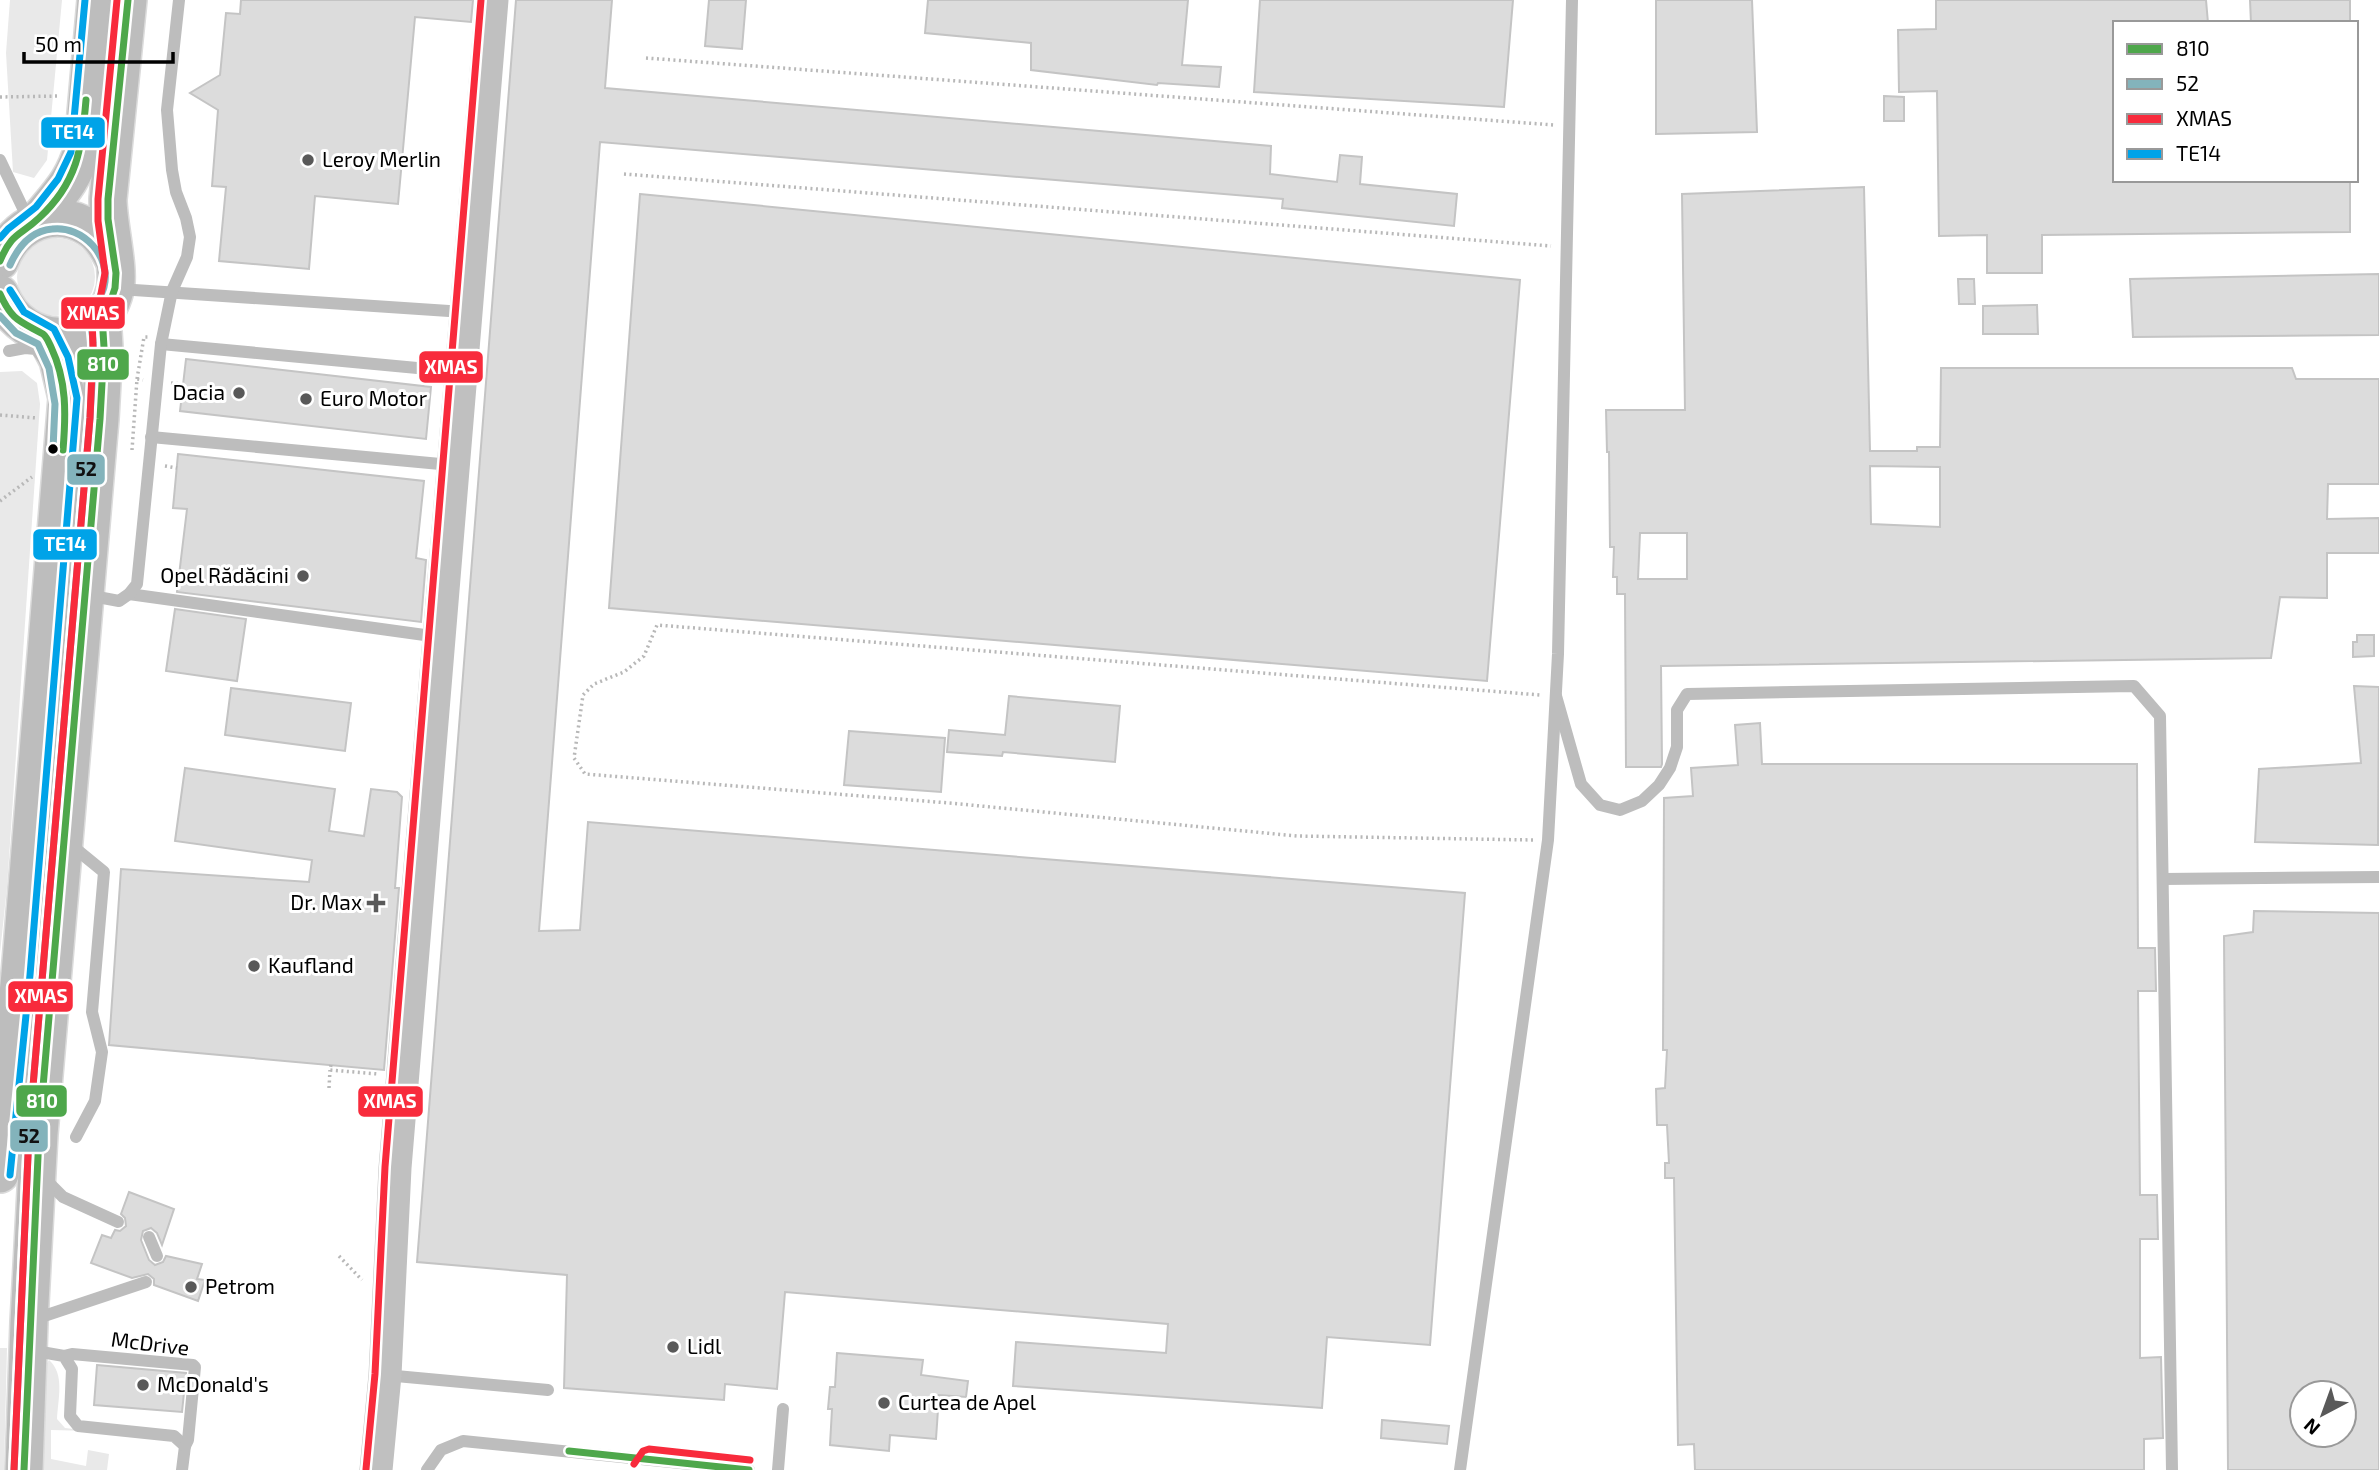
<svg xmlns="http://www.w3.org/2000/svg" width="2379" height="1470" font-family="'Exo 2',sans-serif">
<rect width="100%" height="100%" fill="#fff"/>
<g fill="#e9e9e9">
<path d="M10 0H62L47 160 34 178 13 172 6 53Z"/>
<circle cx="56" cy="277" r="39"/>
<path d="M22 371 37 383 40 404 7 887 0 953V372Z"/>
<path d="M0 1348H7L4 1470H0Z"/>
<path d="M49 1360C65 1374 58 1399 57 1419L65 1428 91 1431 51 1430V1459L86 1466 88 1450 109 1454 107 1470H39L42 1371Z"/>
</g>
<g fill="#dcdcdc" stroke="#c4c4c4" stroke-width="2" fill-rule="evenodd">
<path d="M241 0H473L471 22 415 17 398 204 315 196 309 269 219 261 226 187 212 186 218 110 190 93 220 75 226 13 240 14Z"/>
<path d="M516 0H612L605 88 1271 146 1270 174 1337 182 1340 155 1362 157 1360 184 1457 194 1454 226 1282 208 1283 199 600 142 539 931 580 930 588 822 1465 893 1430 1345 1327 1337 1322 1408 1013 1386 1016 1342 1166 1353 1168 1324 785 1292 777 1389 725 1384 724 1400 564 1388 567 1275 417 1262Z"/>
<path d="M709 0H746L742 49 705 46Z"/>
<path d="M928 0H1188L1182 65 1221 67 1219 87 1158 83 1157 85 1031 70V43L925 33Z"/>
<path d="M1260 0H1513L1504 107 1254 92Z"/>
<path d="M1656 0H1752L1757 132 1656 134Z"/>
<path d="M1936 0H2206L2208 23H2115V180H2350V232L2042 235V273H1987V235L1939 236 1937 91 1899 92 1898 30 1936 29Z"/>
<path d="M2250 0H2350V23H2251Z"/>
<path d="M1884 96 1904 97V121H1884Z"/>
<path d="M1864 187 1870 451H1917V447H1940L1941 368H2292L2296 379H2379V484H2328L2327 519 2379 518V553H2327V598L2280 597 2271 658 1661 666 1662 764 1661 767H1626L1625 594H1617V577H1613L1614 547H1610L1609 452H1607L1606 410H1685L1682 194ZM1870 466 1940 467V527L1871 524ZM1640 533H1687V579H1638Z"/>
<path d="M640 194 1520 280 1487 681 609 608Z"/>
<path d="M2379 274V335L2133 337 2130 279Z"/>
<path d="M1958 279H1974L1975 304H1959Z"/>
<path d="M2037 305 2038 334H1983V306Z"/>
<path d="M186 359 431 387 426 439 180 411Z"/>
<path d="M178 454 424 481 416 558 426 560 421 622 177 592 187 509 173 508Z"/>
<path d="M175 609 246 619 237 681 166 671Z"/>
<path d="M2357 635H2374V656L2353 657V642H2357Z"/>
<path d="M2354 686 2379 687 2378 845 2255 842 2259 769 2361 763Z"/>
<path d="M231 688 351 703 345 751 225 735Z"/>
<path d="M1009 696 1120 706 1115 762 1003 752 1002 756 947 752 949 730 1005 735Z"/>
<path d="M1760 723 1762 764H2137L2138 948H2155L2156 991H2138L2140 1195H2157L2158 1239H2140V1358L2161 1357 2163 1438 2144 1439V1470H1695L1694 1444 1678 1445 1674 1178H1665V1163H1669L1667 1125H1657L1656 1089 1665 1088 1667 1050H1663L1664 798 1693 796 1691 768 1738 765 1735 725Z"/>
<path d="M849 731 945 738 941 792 844 785Z"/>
<path d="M185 768 335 789 329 831 364 836 371 789 397 792 402 797 395 888H399L384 1070 109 1045 121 869 309 882 312 860 175 841Z"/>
<path d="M2254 911 2379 913V1470H2228L2224 936 2253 932ZM2302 1393H2344V1435H2302Z"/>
<path d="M129 1192 174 1209 162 1245 157 1233 151 1228 143 1231 141 1240 149 1260 155 1265 163 1262 166 1256 202 1264 197 1279 205 1280 198 1301 154 1285V1279L148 1274 132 1278 91 1263 102 1235 111 1238 115 1230 120 1231 126 1226 125 1218 121 1214Z"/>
<path d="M837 1353 923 1360 921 1375 968 1381 966 1397 939 1395 936 1439 890 1435 889 1451 830 1445 832 1409H828L830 1387H835Z"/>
<path d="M97 1365 186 1373 182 1412 94 1405Z"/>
<path d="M1382 1420 1449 1426 1447 1444 1381 1438Z"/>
</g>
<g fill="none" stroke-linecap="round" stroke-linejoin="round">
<g stroke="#dbdbdb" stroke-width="40">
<g id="primary">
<path d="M37 221C59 194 74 181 83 147L96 0"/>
<path d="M0 261C14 224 54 205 89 228 100 235 107 246 113 258"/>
<path d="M0 294C23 351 100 351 115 290 120 269 108 225 108 199L128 0"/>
<path d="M0 1174 20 974 67 398 58 360 45 335"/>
<path d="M24 1470 29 1322 39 1134 100 419 104 347 102 316"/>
</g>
</g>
<g stroke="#b8b8b8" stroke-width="3.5" stroke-dasharray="2 3.5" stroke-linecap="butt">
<path d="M646 58 1554 125"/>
<path d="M0 97 59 96"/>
<path d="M624 174 1551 246"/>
<path d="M137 379 144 337H148"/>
<path d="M171 383 183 384"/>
<path d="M0 415 37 418"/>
<path d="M132 450 137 379 143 380"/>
<path d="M165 466 177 468"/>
<path d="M0 501 32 477"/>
<path d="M1533 840 1297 836 949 803 585 774 574 758 583 695 594 684 624 672 644 656 657 625 1540 695"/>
<path d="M331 1065 330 1070 378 1074"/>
<path d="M329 1088 330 1070"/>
<path d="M339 1256 362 1280"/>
</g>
<g stroke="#bdbdbd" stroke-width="12">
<path d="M0 160 30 223"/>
<path d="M119 289 464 312"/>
<path d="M161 344 460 372"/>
<path d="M9 351 25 348 36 349 43 358"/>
<path d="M151 437 451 465"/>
<path d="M129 594 439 637"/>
<path d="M87 595 119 601 129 594 137 584 161 344 172 291 187 257 190 237 186 218 176 192 172 170 167 110 179 0"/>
<path d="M1556 696 1581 784 1600 805 1620 810 1642 801 1659 785 1670 768 1677 747V710L1687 694 2134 686 2160 716 2172 1470"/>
<path d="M71 845 104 872 92 1012 102 1052 95 1101 76 1137"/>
<path d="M2163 879 2379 877"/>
<path d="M44 1178 63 1197 118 1222"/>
<path d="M149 1237 157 1256"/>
<path d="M32 1320 146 1282"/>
<path d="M30 1350 64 1356 72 1369 70 1416 78 1426 174 1436 185 1446 182 1470"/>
<path d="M64 1356 72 1354 193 1365 195 1367 188 1440 185 1446"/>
<path d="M385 1375 548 1390"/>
<path d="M427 1470 441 1450 463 1441 749 1470"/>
<path d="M778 1470 783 1409"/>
<path d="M1460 1470 1548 840 1558 654 1572 0"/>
</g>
<path stroke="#c0c0c0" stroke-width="33" d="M376 1470 385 1375 395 1168 492 0"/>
<use href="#primary" stroke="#bdbdbd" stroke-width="37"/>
<g stroke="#fff" stroke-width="12">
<g id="bus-1">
<path d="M0 261C12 232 20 236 39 218 77 183 82 149 86 100"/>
<path d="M0 294C12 321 20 321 43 334 47 337 49 343 51 347 67 381 66 414 63 450"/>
<path d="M569 1451 749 1470"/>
<path d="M24 1470 39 1134 100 419 104 347 102 316 110 303 115 288 116 273 108 219V199L128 0"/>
</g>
</g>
<g stroke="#fff" stroke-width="12">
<g id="bus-2">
<path d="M10 265C18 247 31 231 52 229 83 225 112 257 104 287 101 298 93 305 91 317 90 326 93 334 93 343 94 368 91 393 90 418L29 1133 14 1470"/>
<path d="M0 316 16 333 38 344 49 368 55 404 53 449"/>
</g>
</g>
<g stroke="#fff" stroke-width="12">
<g id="bus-3">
<path d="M634 1464 643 1451 649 1449 750 1460"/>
<path d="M366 1469 375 1374 385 1167 481 0"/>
<path d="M14 1470 29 1133 90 418 93 347 92 315 100 299 105 273 98 221V199L117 0"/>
</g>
</g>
<g stroke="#fff" stroke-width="12">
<g id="bus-4">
<path d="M0 238 8 229 36 207 58 179 71 152 85 0"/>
<path d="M10 290 24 312 54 329 68 357 77 398 30 975 10 1175"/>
</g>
</g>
<use href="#bus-1" stroke="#4ea74b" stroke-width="7"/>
<use href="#bus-2" stroke="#83b3bb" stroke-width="7"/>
<use href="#bus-3" stroke="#f82b3c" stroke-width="7"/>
<use href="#bus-4" stroke="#00a3e8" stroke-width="7"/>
</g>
<g fill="#595959" stroke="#fff" stroke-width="2.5">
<circle cx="308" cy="160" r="7"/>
<circle cx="239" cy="393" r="7"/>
<circle cx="306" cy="399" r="7"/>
<circle cx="303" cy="576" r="7"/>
<path d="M372.5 892.5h7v7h7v7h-7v7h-7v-7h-7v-7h7z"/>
<circle cx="254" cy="966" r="7"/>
<circle cx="191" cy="1287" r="7"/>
<circle cx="673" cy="1347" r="7"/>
<circle cx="143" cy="1385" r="7"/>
<circle cx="884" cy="1403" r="7"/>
</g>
<circle fill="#000" stroke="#fff" stroke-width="2.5" cx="53" cy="449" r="6"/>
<g text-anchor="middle" stroke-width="6" stroke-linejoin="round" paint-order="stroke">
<g font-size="21" fill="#000" stroke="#fff" text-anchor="start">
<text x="322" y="167">Leroy Merlin</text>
<text x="225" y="400" text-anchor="end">Dacia</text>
<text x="320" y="406">Euro Motor</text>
<text x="289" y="583" text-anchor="end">Opel Rădăcini</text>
<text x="362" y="910" text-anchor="end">Dr. Max</text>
<text x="268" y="973">Kaufland</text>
<text x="205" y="1294">Petrom</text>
<text x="687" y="1354">Lidl</text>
<text x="157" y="1392">McDonald's</text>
<text x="898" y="1410">Curtea de Apel</text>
</g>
<g font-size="21" fill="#000" stroke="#fff">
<text transform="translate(150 1344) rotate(7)" y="7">McDrive</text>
</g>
</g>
<g stroke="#fff" stroke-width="2.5">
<rect x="40" y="116" width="66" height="33" rx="7" fill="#00a3e8"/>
<rect x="60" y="296" width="66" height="34" rx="7" fill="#f82b3c"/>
<rect x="76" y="348" width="54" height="33" rx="7" fill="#4ea74b"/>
<rect x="418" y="350" width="66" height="34" rx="7" fill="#f82b3c"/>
<rect x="66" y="453" width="40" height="33" rx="7" fill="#83b3bb"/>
<rect x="32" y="528" width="66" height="33" rx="7" fill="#00a3e8"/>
<rect x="7" y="980" width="67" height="33" rx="7" fill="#f82b3c"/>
<rect x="15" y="1084" width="53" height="34" rx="7" fill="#4ea74b"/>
<rect x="357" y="1085" width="67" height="33" rx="7" fill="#f82b3c"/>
<rect x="9" y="1119" width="40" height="34" rx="7" fill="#83b3bb"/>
</g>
<g font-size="19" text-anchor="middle" font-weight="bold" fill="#fff">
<text x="73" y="139">TE14</text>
<text x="93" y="320">XMAS</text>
<text x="103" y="371">810</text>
<text x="451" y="374">XMAS</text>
<text x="65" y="551">TE14</text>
<text x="41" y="1003">XMAS</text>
<text x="42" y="1108">810</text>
<text x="390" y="1108">XMAS</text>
</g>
<g font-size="19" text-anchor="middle" font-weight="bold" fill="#111">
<text x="86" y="476">52</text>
<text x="29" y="1143">52</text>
</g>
<rect x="2113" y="21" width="245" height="161" fill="#ffffff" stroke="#999999" stroke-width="2"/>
<rect x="2127" y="44" width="35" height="10" fill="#4ea74b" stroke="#999999" stroke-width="2"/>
<text x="2176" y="56" font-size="21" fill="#000000">810</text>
<rect x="2127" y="79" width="35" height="10" fill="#83b3bb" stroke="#999999" stroke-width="2"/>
<text x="2176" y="91" font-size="21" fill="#000000">52</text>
<rect x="2127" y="114" width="35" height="10" fill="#f82b3c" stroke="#999999" stroke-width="2"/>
<text x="2176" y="126" font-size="21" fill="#000000">XMAS</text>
<rect x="2127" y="149" width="35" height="10" fill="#00a3e8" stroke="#999999" stroke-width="2"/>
<text x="2176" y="161" font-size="21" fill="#000000">TE14</text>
<g transform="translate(2323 1414) rotate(221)"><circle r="33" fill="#ffffff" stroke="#999999" stroke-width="2"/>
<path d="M0-5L12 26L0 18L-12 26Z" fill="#595959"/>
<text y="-10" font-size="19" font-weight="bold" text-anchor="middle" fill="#000000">N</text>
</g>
<path d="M24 52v10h149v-10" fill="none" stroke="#000000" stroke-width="3.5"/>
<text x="35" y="52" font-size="21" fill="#000000" stroke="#ffffff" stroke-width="5" paint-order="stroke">50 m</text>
</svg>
